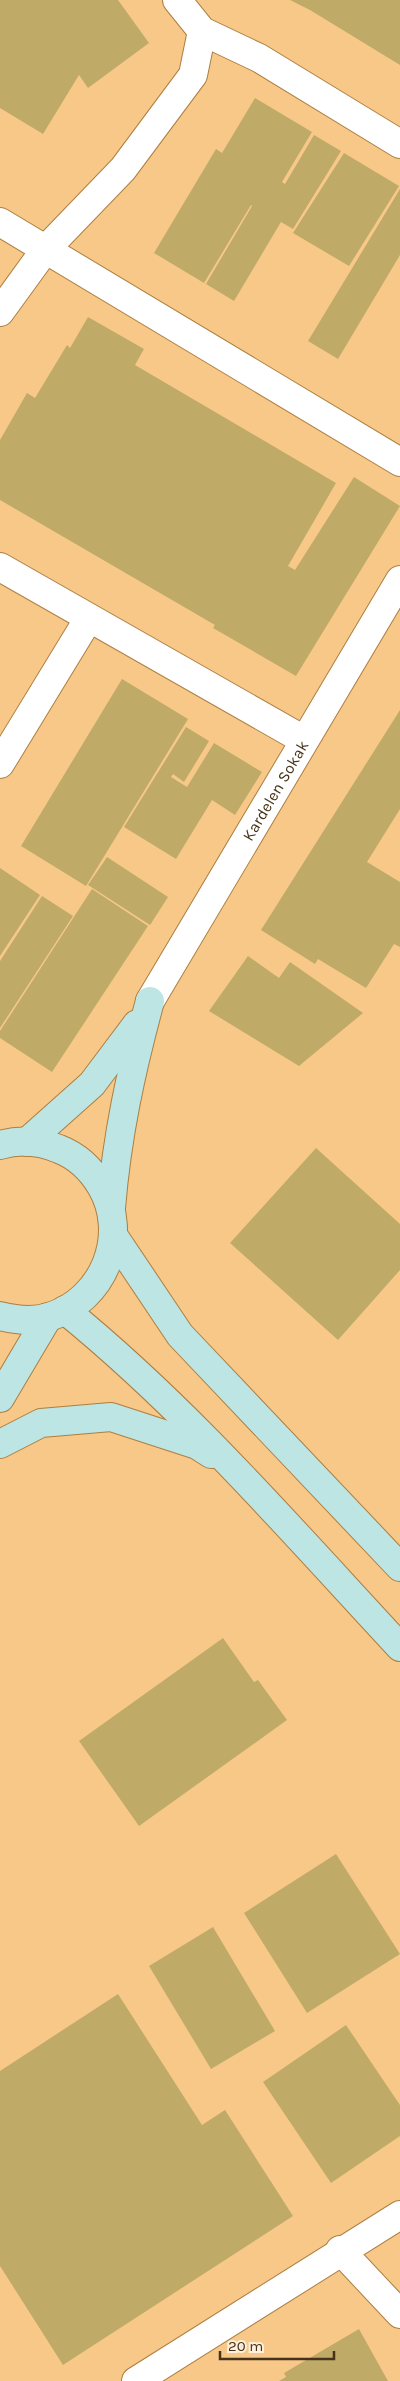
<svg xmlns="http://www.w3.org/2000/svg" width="400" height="2381" font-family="Karla,sans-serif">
<rect width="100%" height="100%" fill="#f8c889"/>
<g fill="#bfab67">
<path d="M0 0H118L149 43 88 88 79 75 43 134 0 108Z"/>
<path d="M290 0H400V65L310 10Z"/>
<path d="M255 98 312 132 282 182 285 184 314 135 341 151 293 229 281 222 234 301 206 284 252 206 251 205 204 283 154 253 216 149 222 153Z"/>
<path d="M344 153 399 186 349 266 293 233Z"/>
<path d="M400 189V255L338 359 308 341Z"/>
<path d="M88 317 144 349 135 365 336 483 288 566 295 570 354 477 400 506 296 676 213 628 215 625 0 500V440L27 393 35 398 67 345 70 348Z"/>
<path d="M122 679 188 719 86 886 21 846Z"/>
<path d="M400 710V809L367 862 400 882V947L394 944 366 988 318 959 315 964 261 930Z"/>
<path d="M186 727 209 741 184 782 173 774 171 777 187 787 214 743 262 772 235 815 212 800 176 859 124 827Z"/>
<path d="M107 857 168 897 150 925 88 885Z"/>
<path d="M0 868 40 895 0 956Z"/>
<path d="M92 889 148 926 52 1072 0 1038V1031Z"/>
<path d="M42 896 73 916 0 1028V961Z"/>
<path d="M248 956 279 978 290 962 363 1013 299 1066 209 1011Z"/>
<path d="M316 1148 400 1224V1270L338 1340 230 1243Z"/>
<path d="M223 1638 254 1682 258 1680 287 1720 139 1826 79 1741Z"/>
<path d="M336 1854 400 1954 307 2013 244 1913Z"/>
<path d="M213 1927 275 2031 211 2069 149 1966Z"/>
<path d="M118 1994 202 2125 225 2110 293 2216 63 2365 0 2266V2071Z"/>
<path d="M346 2025 400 2105V2136L331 2183 263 2082Z"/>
<path d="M359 2329 388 2381H279L286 2377 284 2373Z"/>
</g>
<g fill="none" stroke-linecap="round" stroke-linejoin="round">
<g stroke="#ac7f41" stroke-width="30">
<g id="street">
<path d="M177 0 202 31 259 58 400 144"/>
<path d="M0 222 400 462"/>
<path d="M0 312 45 250 123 169 193 75 202 31"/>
<path d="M0 567 304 740"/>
<path d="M0 764 89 618"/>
<path id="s1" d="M150 1001 400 580"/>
<path d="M340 2250 400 2314"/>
<path d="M136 2381 400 2215"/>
</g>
</g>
<g stroke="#ac7f41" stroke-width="30">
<g id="secondary">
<path d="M27 1142 92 1084 137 1024"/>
<path d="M0 1145C20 1139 40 1141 59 1149 77 1156 91 1169 101 1186 130 1235 104 1300 49 1317 33 1322 16 1320 0 1316"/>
<path d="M111 1208C117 1135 131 1071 150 1001"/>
<path d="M113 1235 180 1335 400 1567"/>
<path d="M65 1310C188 1410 292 1531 400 1647"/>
<path d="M0 1398 48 1317"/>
<path d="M0 1444 41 1423 111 1417 197 1445 211 1454"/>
</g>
</g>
<use href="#street" stroke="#fff" stroke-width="28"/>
<use href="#secondary" stroke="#bde5e4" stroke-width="28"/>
</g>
<g text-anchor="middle" stroke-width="5" stroke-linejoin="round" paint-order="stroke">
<g font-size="16" fill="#473319" stroke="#fef0dd">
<text dy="6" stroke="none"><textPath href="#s1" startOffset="245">Kardelen Sokak</textPath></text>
</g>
</g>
<path d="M220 2351v8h114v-8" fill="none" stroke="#473319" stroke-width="2.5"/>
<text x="228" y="2351" font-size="15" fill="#473319" stroke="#fef0dd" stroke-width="4" paint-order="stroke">20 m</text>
</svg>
